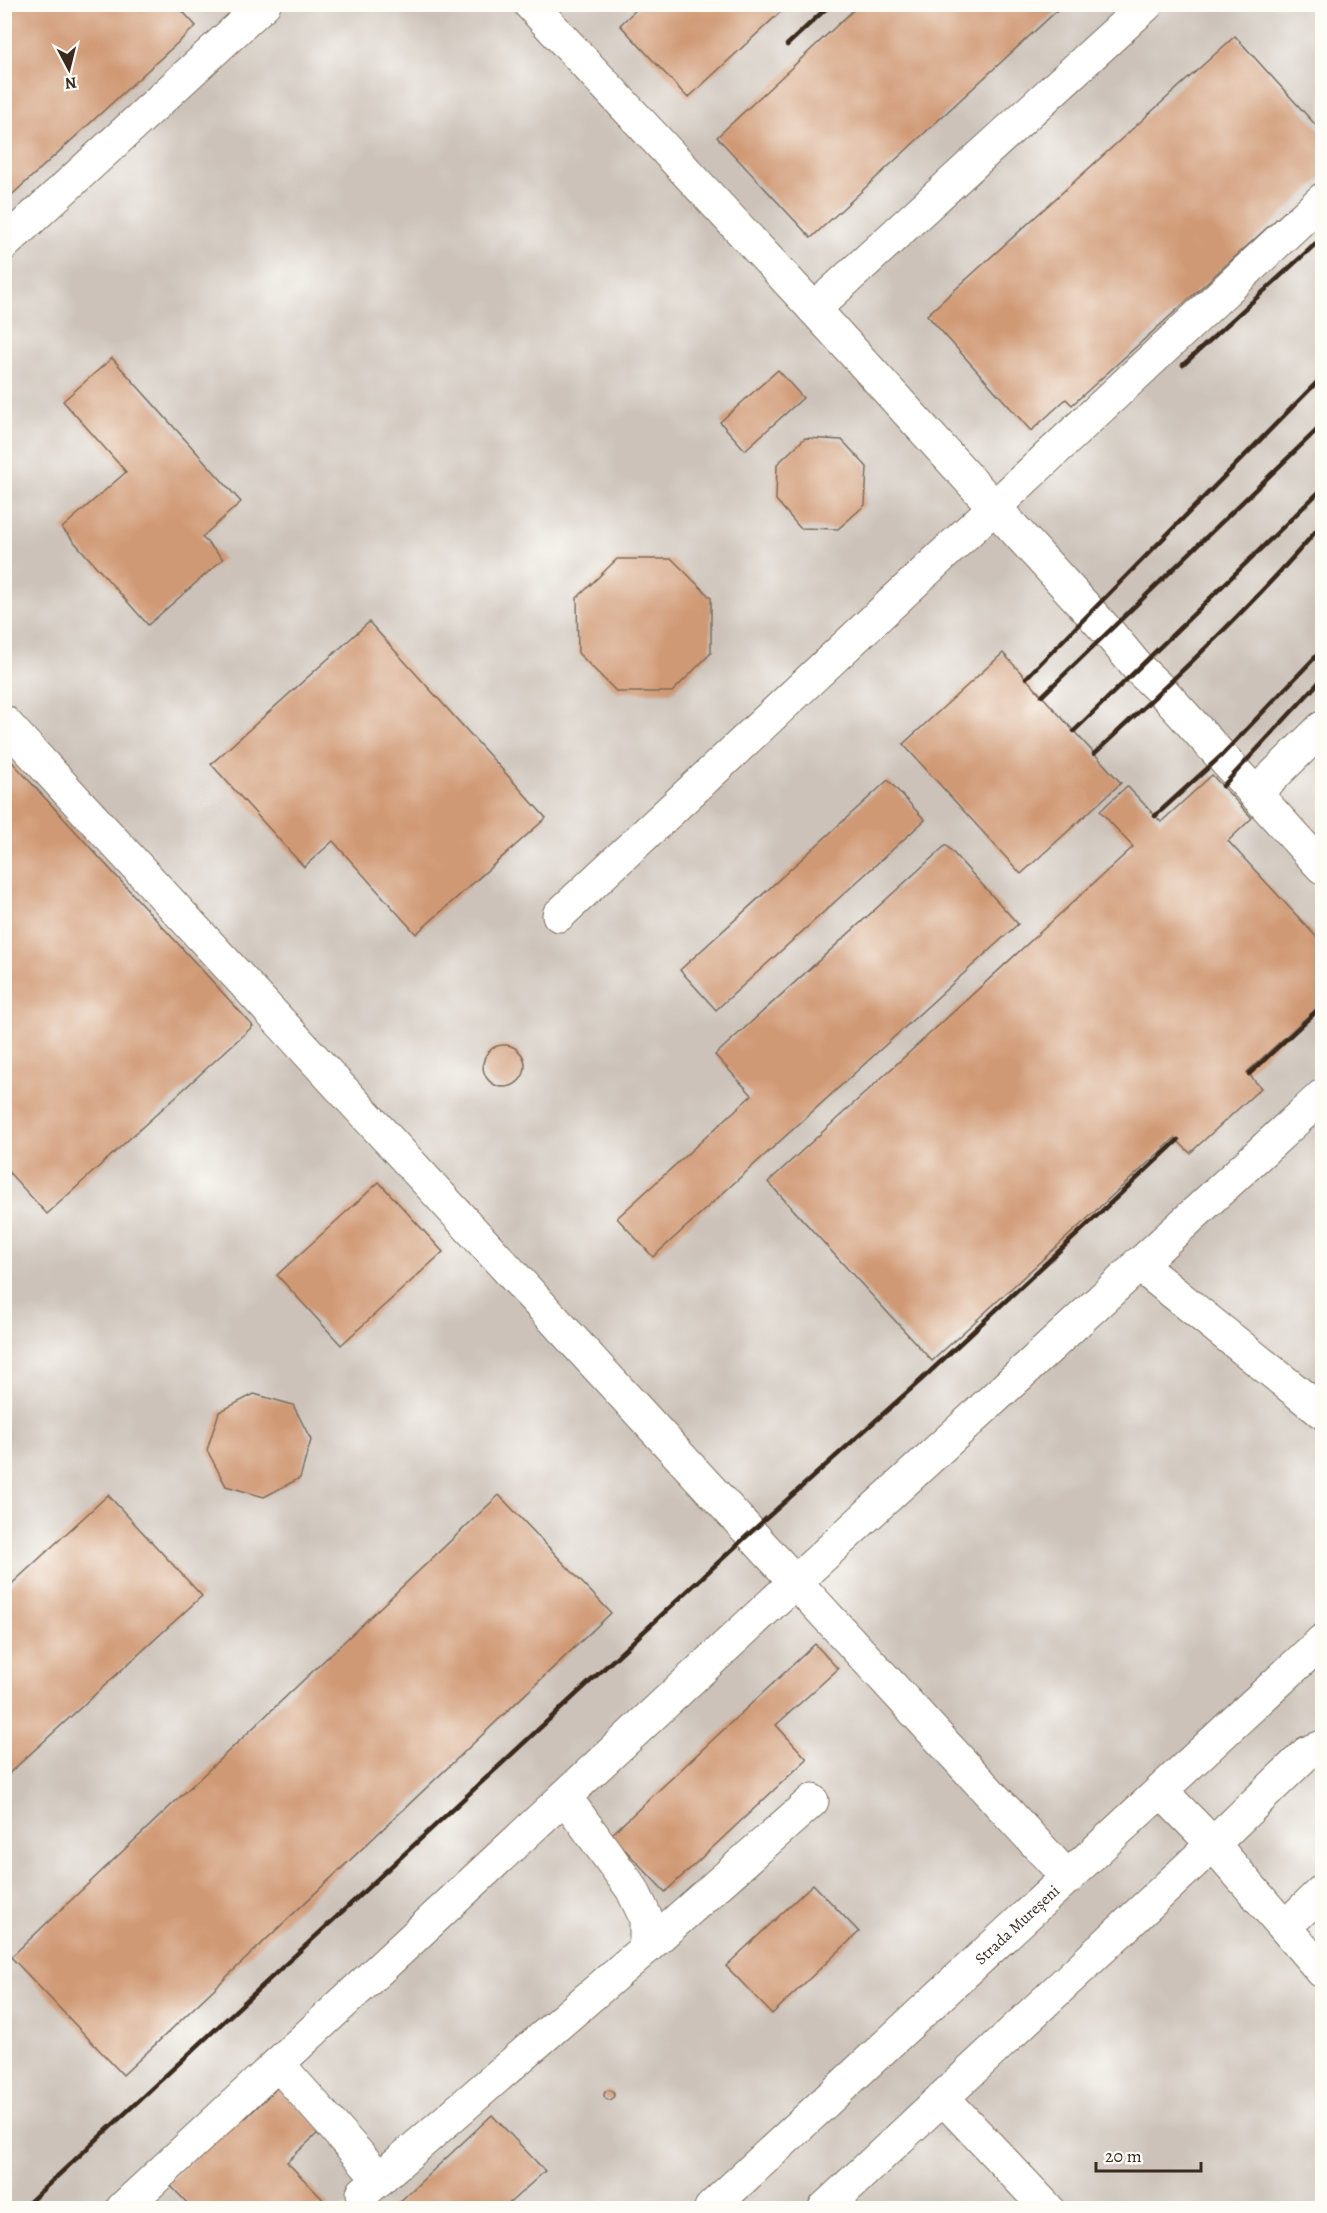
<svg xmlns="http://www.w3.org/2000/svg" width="1327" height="2213" font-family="Alegreya,serif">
<rect width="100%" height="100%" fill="#fdfcf7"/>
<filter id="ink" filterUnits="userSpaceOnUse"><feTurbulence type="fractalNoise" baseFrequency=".0167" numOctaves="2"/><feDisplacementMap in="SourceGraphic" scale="12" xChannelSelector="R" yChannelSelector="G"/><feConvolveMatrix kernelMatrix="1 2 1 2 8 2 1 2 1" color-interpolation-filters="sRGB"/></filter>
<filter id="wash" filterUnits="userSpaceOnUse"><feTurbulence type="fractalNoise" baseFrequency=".008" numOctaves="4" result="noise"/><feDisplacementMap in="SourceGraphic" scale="24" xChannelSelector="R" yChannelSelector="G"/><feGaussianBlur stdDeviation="1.35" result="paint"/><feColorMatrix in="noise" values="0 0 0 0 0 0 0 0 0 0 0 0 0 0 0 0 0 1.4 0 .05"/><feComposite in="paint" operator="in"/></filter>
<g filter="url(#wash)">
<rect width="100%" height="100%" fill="#f4e6cd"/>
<rect fill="#ccc2b9" x="5" y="5" width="1317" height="2203"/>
<g id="blocks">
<g fill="#d09975">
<path d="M4 4H176L196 26 4 202Z"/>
<path d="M642 4H789L688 98 620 25Z"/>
<path d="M860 4H1064L811 238 717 137Z"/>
<path d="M1235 36 1322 132V178L1072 405 1066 399 1031 431 927 315Z"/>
<path d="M112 358 241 502 202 537 223 559 148 625 62 528 126 472 63 401Z"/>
<path d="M778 370 803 398 745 450 720 422Z"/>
<path d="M805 438 842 440 867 467 865 505 838 529 800 528 776 500 777 464Z"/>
<path d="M617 559H672L711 598V653L672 692H617L578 653 577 598Z"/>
<path d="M369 622 546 818 416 934 333 841 304 867 211 764Z"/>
<path d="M1003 653 1121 783 1021 874 903 744Z"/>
<path d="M4 753 253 1026 47 1214 4 1167Z"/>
<path d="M1212 775 1252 818 1228 841 1322 943V1003L1247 1072 1261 1088 1190 1153 1175 1138 932 1361 768 1182 1133 847 1100 811 1127 786 1161 822Z"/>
<path d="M888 780 925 820 716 1010 680 970Z"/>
<path d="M946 845 1018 924 653 1257 617 1218 752 1095 715 1055Z"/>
<circle cx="504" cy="1066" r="21"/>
<path d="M379 1182 443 1252 341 1345 277 1275Z"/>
<path d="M254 1394 293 1405 311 1440 300 1478 264 1497 226 1486 207 1450 219 1412Z"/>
<path d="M108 1495 202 1596 4 1778V1591Z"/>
<path d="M499 1495 611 1613 123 2075 11 1957Z"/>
<path d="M815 1644 838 1669 776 1725 807 1759 665 1892 611 1835Z"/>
<path d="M813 1884 859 1932 772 2014 726 1966Z"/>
<path d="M279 2086 321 2130 287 2162 331 2208H192L168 2183 242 2113 246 2118Z"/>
<circle cx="609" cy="2095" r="5"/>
<path d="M492 2115 545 2171 504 2208H393Z"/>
</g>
</g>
</g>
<g filter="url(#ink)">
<use href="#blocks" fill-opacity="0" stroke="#7c6c5b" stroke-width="1.5"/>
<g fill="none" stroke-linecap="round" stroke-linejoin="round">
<g stroke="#7c6c5b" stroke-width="35">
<g id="minor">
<path d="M530 4 814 309 1109 633 1139 669 1162 691 1322 867"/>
<path d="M4 244 264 4"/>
<path d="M814 309 1147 4"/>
<path d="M4 722 1068 1878"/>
<path d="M1255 794 1322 728"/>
<path d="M559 915 1322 200"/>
<path d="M1138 1264 1322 1412"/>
<path d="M1162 1792 1213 1844 1322 1971"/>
<path d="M565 1797 632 1889 646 1918V1948"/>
<path d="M1285 1927 1322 1891"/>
<path d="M278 2064 380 2179"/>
<path d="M943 2098 1047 2208"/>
<path d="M363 2193 646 1948 812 1801"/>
<path d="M123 2208 795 1582 1322 1096"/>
<path id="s1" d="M711 2208 1322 1641"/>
<path d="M825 2208 1213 1844 1307 1753 1322 1747"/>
</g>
</g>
<use href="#minor" stroke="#fff" stroke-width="33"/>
<g stroke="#3b2a1e" stroke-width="4.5">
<path d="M590 7 592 4"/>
<path d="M787 45 831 4"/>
<path d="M1183 365 1322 238"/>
<path d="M1026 678 1322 377"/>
<path d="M1042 696 1322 425"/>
<path d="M1074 731 1322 489"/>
<path d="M1094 754C1173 680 1253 606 1322 524"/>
<path d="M1223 786 1322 679"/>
<path d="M1155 816 1221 756 1322 650"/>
<path d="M1249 1074 1322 1006"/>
<path d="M23 2208 750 1533 921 1380 1178 1140"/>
</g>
</g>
</g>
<g text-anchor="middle" stroke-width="6" stroke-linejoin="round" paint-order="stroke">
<g font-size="16" fill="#3b2a1e" stroke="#fdfcf7">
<text dy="6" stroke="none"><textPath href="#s1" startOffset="417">Strada Mureșeni</textPath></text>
</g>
</g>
<rect width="1327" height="2213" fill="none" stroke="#fdfcf7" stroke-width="24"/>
<g transform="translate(69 69) rotate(173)" stroke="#fdfcf7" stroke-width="4.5" paint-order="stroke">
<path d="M0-4.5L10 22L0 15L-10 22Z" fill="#3b2a1e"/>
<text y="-9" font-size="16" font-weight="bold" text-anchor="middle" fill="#3b2a1e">N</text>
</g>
<path d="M1096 2162v9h105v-9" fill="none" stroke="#3b2a1e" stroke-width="3"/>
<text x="1105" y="2162" font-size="18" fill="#3b2a1e" stroke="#fdfcf7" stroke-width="4.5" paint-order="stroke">20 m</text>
</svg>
